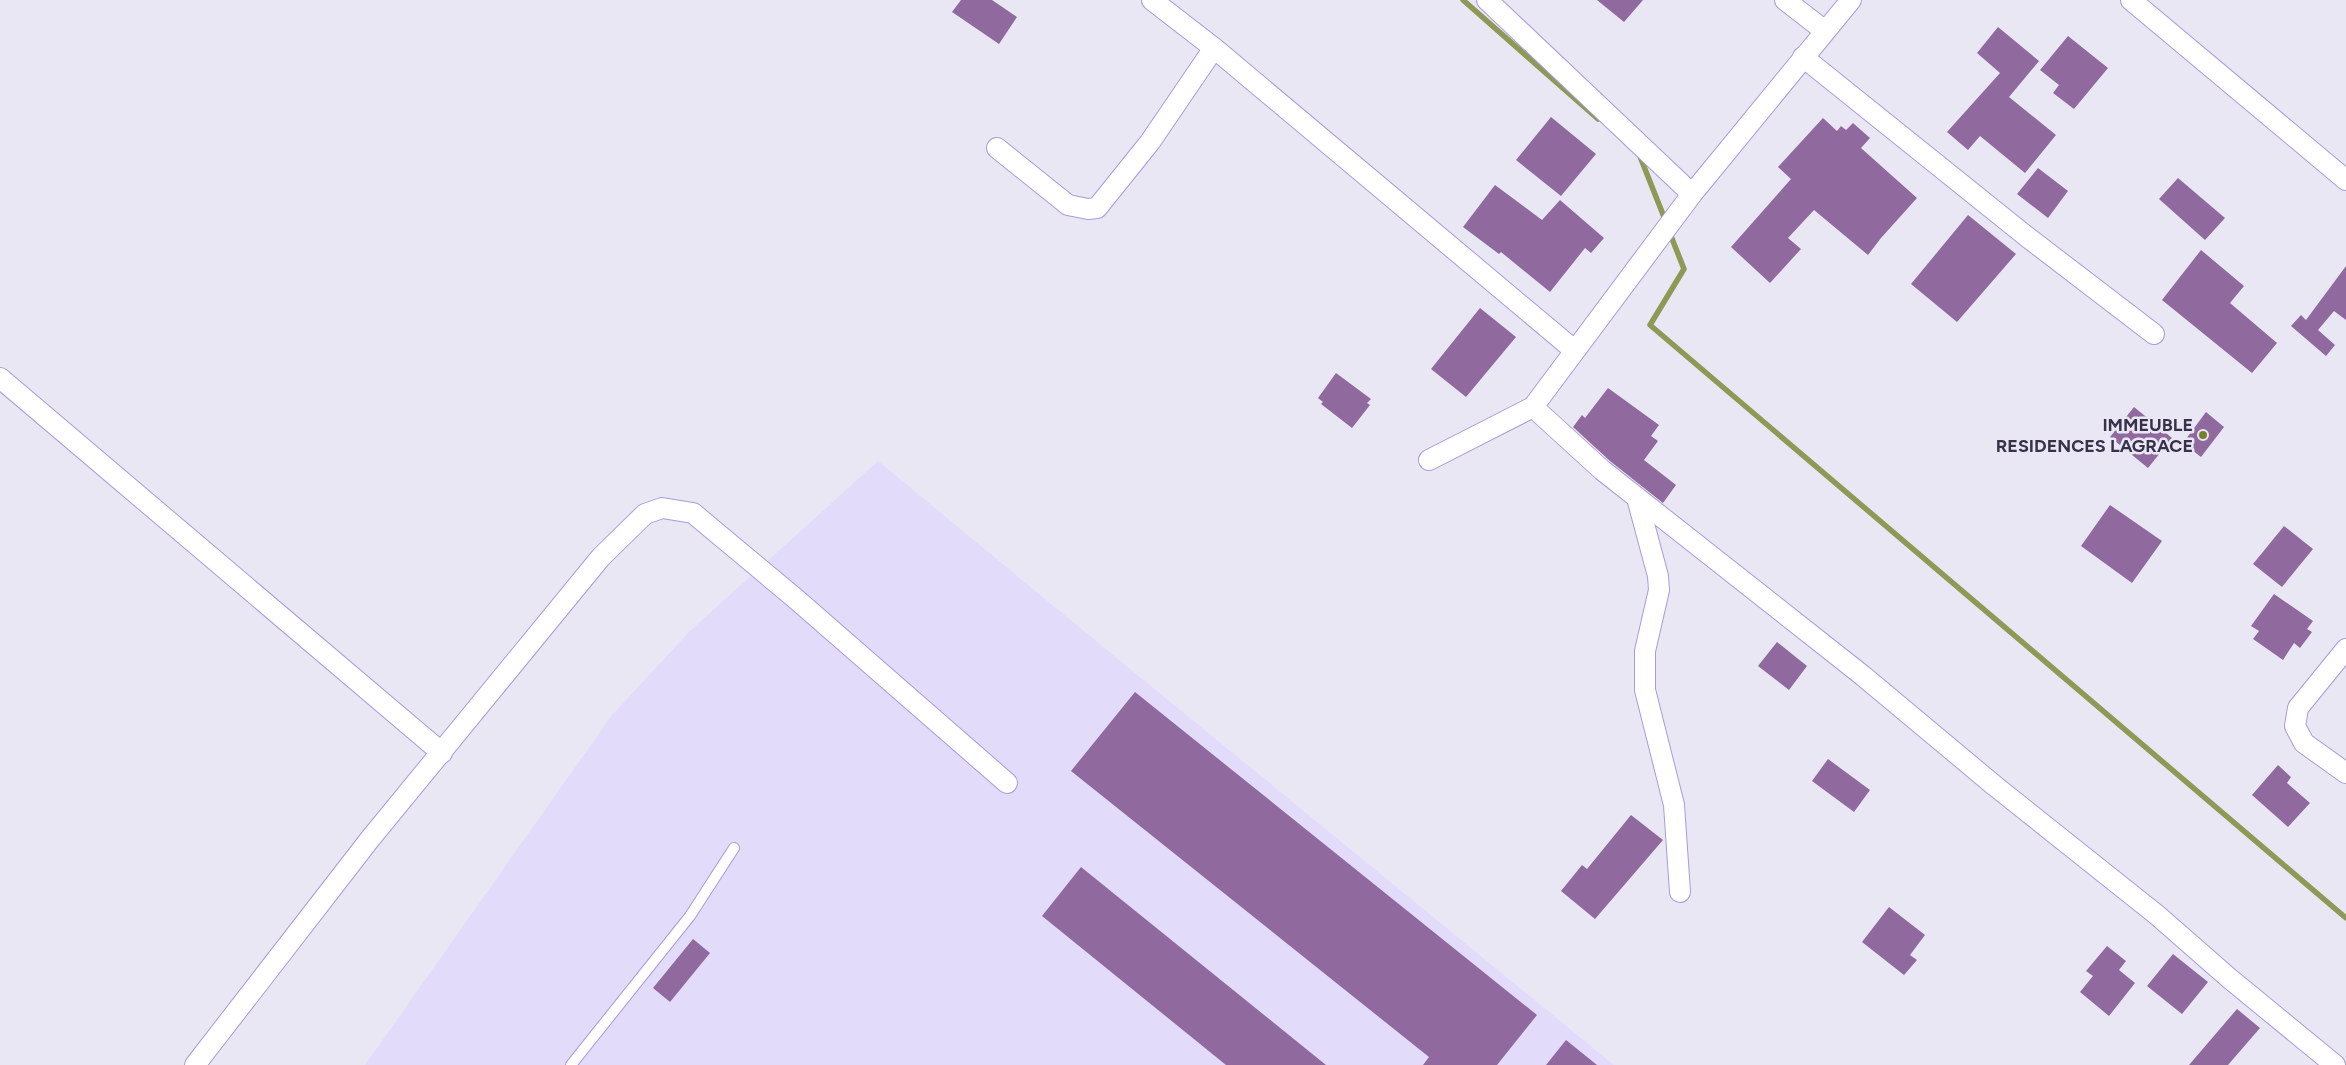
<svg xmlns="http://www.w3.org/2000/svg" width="2346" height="1065" font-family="Figtree,sans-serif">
<rect width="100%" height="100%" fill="#eae7f5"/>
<path fill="#e2dbf9" d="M878 461 1113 655 1614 1065H365L612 715 690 631Z"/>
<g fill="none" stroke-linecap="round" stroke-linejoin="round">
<g stroke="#8e9956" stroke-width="5.5">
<path d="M1463 0 1598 119"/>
<path d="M1639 154 1666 222"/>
<path d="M1669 231 1684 269 1650 325 2346 918"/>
</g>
</g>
<g fill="#90699e">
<path d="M961 0H992L1017 17 999 44 952 12Z"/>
<path d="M1597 0H1643L1624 22Z"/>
<path d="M1998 27 2039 61 2009 97 2056 135 2025 173 1980 136 1968 150 1947 132 2000 73 1977 53Z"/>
<path d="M2068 36 2108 68 2074 109 2053 93 2059 85 2040 70Z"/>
<path d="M1551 117 1596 154 1561 196 1516 160Z"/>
<path d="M1823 118 1837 131 1841 126 1846 130 1853 123 1870 138 1861 148 1917 198 1881 238 1868 255 1814 210 1788 238 1801 249 1770 283 1731 247 1791 179 1778 167Z"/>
<path d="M2038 168 2068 191 2048 218 2017 194Z"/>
<path d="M2178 178 2225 218 2205 240 2159 199Z"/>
<path d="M1495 185 1542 220 1560 200 1604 238 1591 253 1585 248 1550 292 1501 252 1499 254 1463 227Z"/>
<path d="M1968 215 2016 254 1957 322 1911 284Z"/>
<path d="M2201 250 2244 286 2230 303 2277 343 2252 373 2162 300Z"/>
<path d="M2346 266V320L2334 311 2318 330 2335 345 2326 356 2291 326 2301 315 2306 320Z"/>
<path d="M1480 308 1516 337 1466 397 1431 369Z"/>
<path d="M1336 373 1371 399 1367 403 1370 405 1352 428 1321 404 1323 402 1318 398Z"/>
<path d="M1608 388 1659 425 1651 436 1658 441 1644 460 1676 485 1663 503 1610 461 1573 427 1582 415 1585 418Z"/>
<path d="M2134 407 2172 438 2148 468 2110 437Z"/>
<path d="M2206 412 2224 427 2201 457 2183 443Z"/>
<path d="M2110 505 2162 541 2132 583 2081 546Z"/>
<path d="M2284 526 2313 549 2282 587 2253 564Z"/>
<path d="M2274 594 2313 621 2307 629 2312 632 2300 648 2294 643 2283 660 2253 639 2259 631 2251 626Z"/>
<path d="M1777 642 1807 666 1789 690 1758 666Z"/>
<path d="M1135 692 1537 1015 1497 1065H1423L1429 1057 1071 771Z"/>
<path d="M1828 759 1870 790 1854 812 1812 781Z"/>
<path d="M2278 765 2291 777 2287 783 2310 803 2288 827 2252 795Z"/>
<path d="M1631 815 1663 840 1595 919 1561 891 1582 865 1587 869Z"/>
<path d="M1081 867 1326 1065H1226L1042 916Z"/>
<path d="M1889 907 1925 935 1910 955 1917 960 1904 975 1862 942Z"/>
<path d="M693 939 710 953 670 1002 653 988Z"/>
<path d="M2107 946 2126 961 2119 970 2135 983 2109 1016 2080 992 2093 976 2086 971Z"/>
<path d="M2173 954 2208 982 2182 1014 2147 986Z"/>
<path d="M2237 1009 2260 1028 2228 1065H2189Z"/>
<path d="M1566 1040 1597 1065H1546Z"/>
</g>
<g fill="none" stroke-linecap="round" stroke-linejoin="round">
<g stroke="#ab9ad8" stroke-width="12">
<path id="lane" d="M571 1065 690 916 734 848"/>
</g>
<g stroke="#ab9ad8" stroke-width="22">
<g id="street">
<path d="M1152 0 1214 48 1574 350"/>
<path d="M1487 0 1692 194"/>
<path d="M1785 0 1825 31"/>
<path d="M2131 0 2346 180"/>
<path d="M1803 57 2026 236 2154 334"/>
<path d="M997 148 1068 205 1088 209 1097 208 1150 142 1214 48"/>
<path d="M0 378 442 753"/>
<path d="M1533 407 1602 470 1862 675 1995 786 2157 915 2229 978 2335 1065"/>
<path d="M1429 460 1533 407 1692 194 1851 0"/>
<path d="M1637 498 1658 576 1659 590 1645 651V690L1674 805 1680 892"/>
<path d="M2346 649 2298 708 2295 726 2304 743 2346 773"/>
<path d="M195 1065 370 839 601 557 645 514 662 508 693 513 796 599 1007 783"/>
</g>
</g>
<use href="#lane" stroke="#fff" stroke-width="10"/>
<use href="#street" stroke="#fff" stroke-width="20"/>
</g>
<circle fill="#75802d" stroke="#eae7f5" stroke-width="2" cx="2203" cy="435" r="5"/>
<g text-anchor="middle" stroke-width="5" stroke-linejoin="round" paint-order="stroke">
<g font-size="18" font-weight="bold" fill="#38314a" stroke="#eae7f5" text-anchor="end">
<text x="2193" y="431">IMMEUBLE<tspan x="2193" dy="21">RESIDENCES LAGRACE</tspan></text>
</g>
</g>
</svg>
